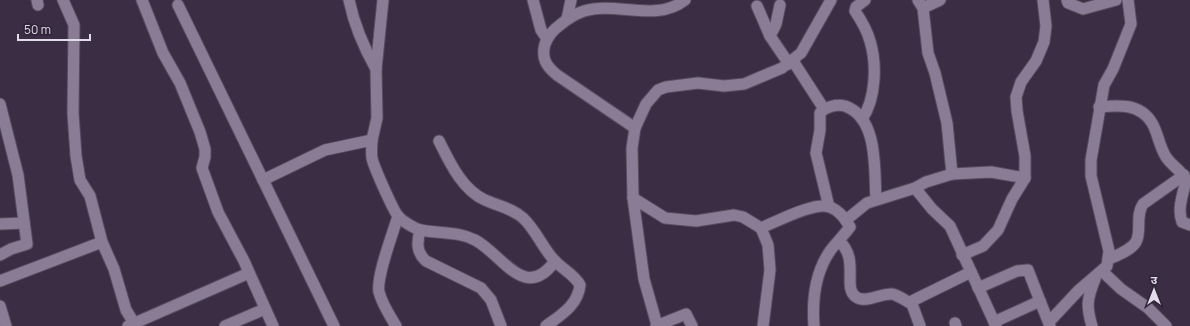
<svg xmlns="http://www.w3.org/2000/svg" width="1190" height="326" font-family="Manrope,'Noto Sans Devanagari',sans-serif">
<rect width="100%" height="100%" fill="#3b2e44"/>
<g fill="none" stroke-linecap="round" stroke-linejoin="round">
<g stroke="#584d5f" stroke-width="13">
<g id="minor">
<path d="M37 0 38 5"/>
<path d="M63 0 74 25 73 113 76 156 80 180 90 196 102 242 114 269 126 310 134 323"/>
<path d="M142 0 163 53 180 83 200 132 205 149V157L202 168 218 212 244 261 273 326"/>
<path d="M349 0C354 24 364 48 376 69"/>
<path d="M533 0 541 30 547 39"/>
<path d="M918 0 923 8 928 53 935 73 947 123 952 174"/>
<path d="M1067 0 1068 3 1083 9 1116 0"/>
<path d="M178 5 334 326"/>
<path d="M780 5 776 24 770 36 789 64"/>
<path d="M757 6 770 36"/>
<path d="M923 8 940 0"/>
<path d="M567 19 571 0"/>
<path d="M793 61 824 109"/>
<path d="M0 104 18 175 27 244 11 249 0 255"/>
<path d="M1099 107C1118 105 1140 103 1152 123 1158 133 1159 146 1166 157 1172 166 1182 171 1186 180 1183 195 1177 208 1182 222L1190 225"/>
<path d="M862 119C876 99 877 64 870 41 867 30 861 20 855 11L856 7 865 0"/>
<path d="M635 128 557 75C546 66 541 58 545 44 548 36 553 30 560 25 567 19 575 14 584 11 616 1 656 23 685 0"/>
<path d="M372 140 377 118 376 69 383 0"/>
<path d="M439 141C449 161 462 190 485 200 498 206 512 208 523 218 536 230 542 247 554 260 562 269 574 274 580 285 578 305 561 315 546 326"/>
<path d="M263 180 325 150 372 140C372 145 371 152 372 158 373 165 393 210 398 216 402 221 415 229 421 230 440 234 457 231 475 240 502 254 525 303 555 261"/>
<path d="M915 188 932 209 950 226 996 326"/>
<path d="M633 198 665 218 696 221 734 215 743 217 761 228"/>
<path d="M829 207 816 153 820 130V113C825 107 836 104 845 106 879 118 874 171 876 199"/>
<path d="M846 220 867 203 915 188 926 182 952 174 991 172 1025 178"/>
<path d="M0 224 24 223"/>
<path d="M420 230C417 242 416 252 426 261L481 288 491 300 501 326"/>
<path d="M839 241C860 259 842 288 856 297 866 304 881 293 892 294 898 295 906 301 912 304"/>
<path d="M962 255 983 246 998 230 1012 199 1025 178V156L1017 111 1016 97 1021 82 1036 61 1044 42 1046 26 1043 0"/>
<path d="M1109 259C1118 255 1131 250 1136 242 1142 231 1135 216 1143 204L1184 175"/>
<path d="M1103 272 1121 289 1148 308 1166 326"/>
<path d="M0 281 102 242"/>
<path d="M978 288 1017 271 1028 270 1040 301"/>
<path d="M0 306 6 326"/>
<path d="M994 322 1040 301 1050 326"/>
<path d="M1049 322 1078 291 1107 266 1109 251 1091 176V160L1104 85 1113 69 1131 24 1128 0"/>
<path d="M955 323 956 326"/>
<path d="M657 325 644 279 633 198 632 148 635 128 646 104 658 90 666 87 698 83 724 86 744 84 782 68 801 53 831 0"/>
<path d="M128 326 249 273"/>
<path d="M225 326 265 309"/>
<path d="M396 326C390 316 382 304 379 292 376 277 393 233 398 216"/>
<path d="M656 326 686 314 692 326"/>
<path d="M763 326 770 270 768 245 761 228C776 222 815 201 830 207 840 211 845 219 850 227 844 235 836 243 830 251 815 273 812 300 814 326"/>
<path d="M920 326 912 304 914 300 971 272"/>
<path d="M1092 326C1086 306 1087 299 1095 279"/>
</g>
</g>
<use href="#minor" stroke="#8a7c95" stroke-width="11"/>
</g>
<g transform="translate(1154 290)" stroke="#302439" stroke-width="3" paint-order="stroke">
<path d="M0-3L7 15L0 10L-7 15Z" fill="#e2dbe9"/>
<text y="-6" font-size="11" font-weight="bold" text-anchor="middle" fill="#e2dbe9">उ</text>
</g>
<path d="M18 34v6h72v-6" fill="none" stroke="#e2dbe9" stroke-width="2"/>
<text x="24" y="34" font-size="12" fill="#e2dbe9" stroke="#302439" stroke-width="3" paint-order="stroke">50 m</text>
</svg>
